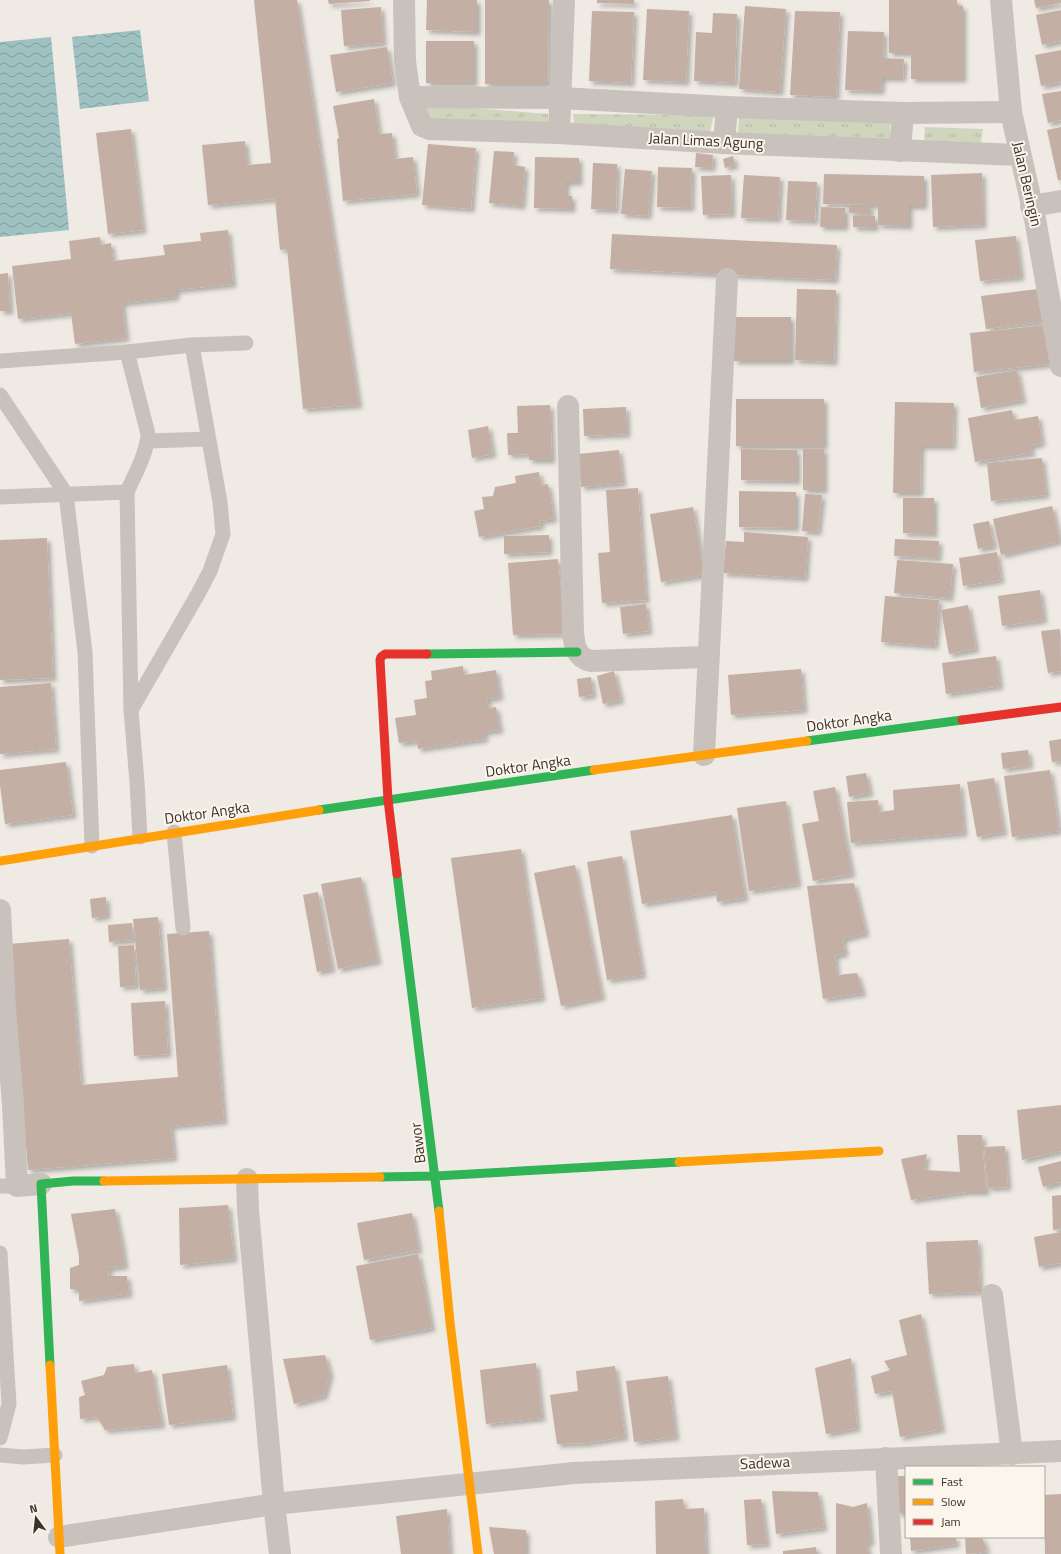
<svg xmlns="http://www.w3.org/2000/svg" width="1061" height="1554" font-family="'Titillium Web',sans-serif">
<defs>
<pattern id="grass-tufts" width="24" height="20" patternUnits="userSpaceOnUse"><rect width="24" height="20" fill="#d0d6bd"/><path d="M3 7l-1-3M5 7V3M7 7l1-3M15 17l-1-3M17 17v-4M19 17l1-3" fill="none" stroke="#b4b8a3"/></pattern>
<pattern id="water-waves" width="16" height="10" patternUnits="userSpaceOnUse"><rect width="16" height="10" fill="#9ec1c2"/><path d="M0 5q4-4 8 0t8 0" fill="none" stroke="#829d9e"/></pattern>
<filter id="shadow"><feDropShadow dx="3.5" dy="3.5" stdDeviation="2" flood-color="#0004"/></filter>
</defs>
<rect width="100%" height="100%" fill="#efeae4"/>
<g fill="url(#grass-tufts)">
<path d="M424 104 548 114 549 125 426 119Z"/>
<path d="M573 114 714 115 709 135 575 128Z"/>
<path d="M739 118 890 123 891 142 738 134Z"/>
<path d="M925 127 983 129 981 144 924 141Z"/>
</g>
<g fill="url(#water-waves)">
<path d="M140 30 149 101 80 109 72 37Z"/>
<path d="M51 37 69 230 0 237V42Z"/>
</g>
<g fill="#c4afa5" filter="url(#shadow)">
<path d="M254 0H297L359 405 303 409 287 249 280 250 275 199 208 205 202 145 245 141 247 165 271 163Z"/>
<path d="M328 0H370V1L329 4Z"/>
<path d="M427 0H477V32L426 30Z"/>
<path d="M485 0H549L548 84H485Z"/>
<path d="M597 0H634V4L597 3Z"/>
<path d="M889 0H957V5L963 6V79H911V53H889Z"/>
<path d="M1034 0H1061V3L1036 8Z"/>
<path d="M745 6 786 9 780 92 739 89Z"/>
<path d="M381 7 383 43 344 46 341 10Z"/>
<path d="M647 9 689 11 686 82 643 80Z"/>
<path d="M1061 10V41L1042 45 1036 15Z"/>
<path d="M592 11 634 12 631 83 589 81Z"/>
<path d="M795 11 840 12 836 97 790 95Z"/>
<path d="M713 13 737 14 735 83 694 81 696 32 712 33Z"/>
<path d="M848 31 884 32 883 58 904 59 903 78H882L881 91 845 90Z"/>
<rect x="426" y="41" width="48" height="42"/>
<path d="M387 47 393 83 336 92 330 55Z"/>
<path d="M1061 50V82L1041 86 1035 55Z"/>
<path d="M1061 91V120L1048 123 1042 94Z"/>
<path d="M374 99 379 134 392 133 395 159 413 157 417 194 343 201 337 139 339 138 333 106Z"/>
<path d="M1061 127V180H1058L1047 130Z"/>
<path d="M131 129 143 230 108 234 96 133Z"/>
<path d="M428 144 476 148 471 209 422 205Z"/>
<path d="M494 151 514 152 513 165 525 167 522 206 489 203Z"/>
<path d="M696 153 713 155 712 168 695 167Z"/>
<path d="M733 156 735 165 725 168 723 159Z"/>
<path d="M535 157 579 158V182H566V196H572V209L534 208Z"/>
<path d="M593 163 617 164 616 210 591 209Z"/>
<path d="M658 167 692 168 691 208 657 207Z"/>
<path d="M625 169 652 171 648 216 621 214Z"/>
<path d="M982 173 983 225 933 227 931 175Z"/>
<path d="M824 174 924 176V206H909V226L878 225V205L823 204Z"/>
<path d="M731 175 732 214 703 215 701 176Z"/>
<path d="M744 175 780 177 778 219 741 218Z"/>
<path d="M788 181 817 182 815 221 786 220Z"/>
<path d="M849 206H870V214L849 213Z"/>
<path d="M821 207 845 208V227H820Z"/>
<path d="M853 216H875V228L853 227Z"/>
<path d="M228 230 233 284 176 290V297L122 303 126 338 75 344 71 313 18 319 12 266 71 259 69 241 100 237 101 245 111 243 113 261 165 255 163 245 201 241 200 233Z"/>
<path d="M612 234 837 245 835 280 610 269Z"/>
<path d="M1016 236 1021 277 980 281 975 240Z"/>
<path d="M8 273 10 311H0V274Z"/>
<path d="M797 289 836 290 834 362 795 360Z"/>
<path d="M1038 289 1042 322 986 329 981 296Z"/>
<rect x="734" y="317" width="57" height="44"/>
<path d="M1046 325 1050 364 974 372 970 333Z"/>
<path d="M1017 370 1023 400 981 408 976 377Z"/>
<rect x="736" y="399" width="88" height="47"/>
<path d="M895 402 954 403 953 446H921L920 493H893Z"/>
<path d="M550 405 552 460H529V454L508 455 507 433H518L517 406Z"/>
<path d="M626 407 627 434 584 436 583 409Z"/>
<path d="M1012 410 1014 420 1038 416 1042 443 1030 446 1032 453 975 462 968 418Z"/>
<path d="M488 426 493 454 472 458 468 430Z"/>
<path d="M741 449 797 450V481L741 480Z"/>
<rect x="803" y="449" width="21" height="41"/>
<path d="M619 450 623 483 581 487 578 454Z"/>
<path d="M1042 458 1046 495 991 501 987 463Z"/>
<path d="M539 472 541 485 548 484 554 519 540 521 541 526 479 537 474 511 484 509 482 497 493 496 495 487 516 483 515 476Z"/>
<path d="M638 488 646 600 602 603 598 553 610 552 606 490Z"/>
<path d="M739 491 796 492V528L739 527Z"/>
<path d="M805 494 822 495 818 532 802 531Z"/>
<path d="M903 498H934V534L903 533Z"/>
<path d="M1052 506 1060 541 1001 555 993 519Z"/>
<path d="M693 507 704 575 661 582 650 514Z"/>
<path d="M989 521 994 546 978 549 973 524Z"/>
<path d="M744 532 808 537 805 578 723 573 726 541 744 542Z"/>
<path d="M549 535V552L504 554V536Z"/>
<path d="M47 538 53 678 0 680V540Z"/>
<path d="M895 539 939 541 938 558 894 556Z"/>
<path d="M997 552 1001 580 963 586 959 558Z"/>
<path d="M558 559 565 634 513 635 508 563Z"/>
<path d="M897 560 953 564 950 598 894 593Z"/>
<path d="M1040 590 1044 620 1002 626 998 596Z"/>
<path d="M885 596 939 600 935 646 881 642Z"/>
<path d="M646 604 649 631 623 634 620 607Z"/>
<path d="M968 605 976 649 949 654 941 610Z"/>
<path d="M1060 629 1061 671 1048 673 1041 631Z"/>
<path d="M996 656 1000 686 946 694 942 663Z"/>
<path d="M463 666 464 675 496 670 500 697 487 699 489 708 496 707 500 730 484 732 485 739 418 749 417 741 399 743 395 718 416 715 414 700 427 698 425 681 432 680 431 671Z"/>
<path d="M801 669 804 710 731 715 728 675Z"/>
<path d="M614 671 621 700 603 704 597 676Z"/>
<path d="M591 677 593 695 579 697 577 679Z"/>
<path d="M51 683 56 749 0 754V687Z"/>
<path d="M1061 739V761L1052 762 1049 741Z"/>
<path d="M1028 750 1030 765 1003 769 1001 753Z"/>
<path d="M66 762 73 815 5 824 0 785V770Z"/>
<path d="M1050 770 1059 831 1012 837 1004 776Z"/>
<path d="M866 773 870 793 849 797 846 776Z"/>
<path d="M994 778 1004 832 977 837 967 782Z"/>
<path d="M960 784 964 833 851 843 847 802 878 800 879 812 894 810 893 790Z"/>
<path d="M835 787 852 874 813 881 802 824 819 821 813 791Z"/>
<path d="M786 801 798 884 749 891 737 808Z"/>
<path d="M732 815 745 898 717 902 716 892 642 904 630 831Z"/>
<path d="M521 849 542 998 472 1008 451 858Z"/>
<path d="M622 856 643 975 607 980 587 862Z"/>
<path d="M575 865 602 997 561 1006 534 873Z"/>
<path d="M361 877 378 961 338 969 321 884Z"/>
<path d="M854 883 866 933 843 939 845 953 835 956 837 975 857 973 863 993 823 999 807 886Z"/>
<path d="M318 892 332 969 317 972 303 895Z"/>
<path d="M106 897 107 916 92 918 90 899Z"/>
<path d="M158 917 164 988 140 990 133 919Z"/>
<path d="M132 923 133 940 109 942 108 925Z"/>
<path d="M209 931 224 1121 171 1126 174 1158 28 1170 9 944 69 939 81 1085 178 1077 167 934Z"/>
<path d="M134 945 136 986 120 987 118 946Z"/>
<path d="M165 1001 168 1054 134 1056 131 1003Z"/>
<path d="M1061 1105V1151L1022 1160 1017 1110Z"/>
<path d="M957 1135H982L986 1192H966L911 1200 901 1159 927 1154 924 1170 960 1172Z"/>
<path d="M1005 1146 1008 1187 988 1188 984 1147Z"/>
<path d="M1061 1161V1182L1043 1187 1038 1167Z"/>
<path d="M1061 1195V1229L1053 1230 1052 1196Z"/>
<path d="M228 1205 234 1259 180 1265 179 1208Z"/>
<path d="M115 1209 122 1245 125 1266 109 1268 108 1276H127L129 1294 79 1301V1290L70 1289V1268L79 1265V1256L71 1214Z"/>
<path d="M412 1213 419 1250 364 1260 357 1223Z"/>
<path d="M1061 1232V1263L1039 1267 1034 1237Z"/>
<path d="M978 1240 980 1292 929 1294 926 1242Z"/>
<path d="M418 1254 432 1328 370 1340 356 1266Z"/>
<path d="M921 1314 942 1429 900 1437 892 1391 875 1394 871 1376 890 1370 884 1361 907 1355 899 1320Z"/>
<path d="M325 1355 330 1373 324 1396 294 1404 283 1359Z"/>
<path d="M851 1358 857 1428 826 1434 815 1368Z"/>
<path d="M536 1363 542 1418 486 1424 480 1370Z"/>
<path d="M134 1364 135 1373 152 1370 162 1425 105 1430 97 1417 80 1419 79 1397 85 1395 81 1381 104 1375 107 1367Z"/>
<path d="M227 1365 233 1417 169 1425 162 1374Z"/>
<path d="M615 1366 625 1437 586 1443 557 1444 550 1395 578 1391 576 1371Z"/>
<path d="M668 1376 676 1437 634 1442 626 1381Z"/>
<path d="M896 1476H906V1513H897Z"/>
<path d="M772 1491 818 1492 824 1528 776 1534Z"/>
<path d="M1061 1494V1554H1045L1044 1495Z"/>
<path d="M683 1499 684 1509 704 1508 706 1554H656L655 1501Z"/>
<path d="M761 1499 767 1544 747 1545 744 1500Z"/>
<path d="M836 1503 853 1507 867 1503 871 1542 866 1543 869 1554H836Z"/>
<path d="M447 1509 450 1554H401L396 1516Z"/>
<path d="M489 1527 526 1530V1554H494Z"/>
<path d="M910 1537H956V1544L911 1551Z"/>
<path d="M965 1537H982L987 1551 977 1553 966 1554Z"/>
<path d="M816 1547 817 1554H783V1551Z"/>
</g>
<g fill="none" stroke-linecap="round" stroke-linejoin="round">
<g stroke="#c9c2bc" stroke-width="15">
<path d="M127 352 148 434C147 453 135 474 127 492"/>
<path d="M0 361 127 352 192 345 246 343"/>
<path d="M0 395 66 494 85 652 92 846"/>
<path d="M148 441 208 439"/>
<path d="M0 497 127 492 131 710 137 782 140 837"/>
<path d="M131 710 198 594 210 571 223 534 220 502 192 345"/>
<path d="M174 832 183 928"/>
<path d="M0 1186H17"/>
<path d="M0 1253 9 1404 0 1438"/>
<path d="M0 1455 23 1457 55 1455"/>
</g>
<g stroke="#c9c2bc" stroke-width="22">
<path d="M404 0 405 61 410 97 422 126 429 129 559 133 724 143 1020 155"/>
<path d="M1001 0 1011 112 1035 219 1061 366"/>
<path d="M410 97 560 98 727 107 903 113 1011 112"/>
<path d="M559 133 564 0"/>
<path d="M724 143 727 107"/>
<path d="M900 151 903 113"/>
<path d="M1031 206 1061 201"/>
<path d="M568 406 573 631C574 645 576 658 591 661L708 657"/>
<path d="M704 755 727 279"/>
<path d="M0 910 5 1009 13 1104 17 1186 41 1184"/>
<path d="M247 1179 248 1210 274 1504 280 1554"/>
<path d="M992 1295 1012 1454"/>
<path d="M886 1458 891 1554"/>
<path d="M59 1537 274 1504 574 1473 1061 1451"/>
</g>
<g stroke="#30b455" stroke-width="9">
<path d="M427 654 577 652"/>
<path d="M807 741 962 720"/>
<path d="M319 810 594 770"/>
<path d="M397 874 439 1211"/>
<path d="M380 1177 436 1176 679 1162"/>
<path d="M50 1365 41 1184 73 1181H104"/>
</g>
<g stroke="#ff9f0a" stroke-width="9">
<path d="M594 770 807 741"/>
<path d="M0 861 319 810"/>
<path d="M679 1162 879 1151"/>
<path d="M104 1181 380 1177"/>
<path d="M439 1211 450 1322 478 1554"/>
<path d="M50 1365 60 1554"/>
</g>
<g stroke="#e5322d" stroke-width="9">
<path d="M962 720 1061 707"/>
<path d="M397 874 388 800 380 660 381 657 385 654H427"/>
</g>
</g>
<g text-anchor="middle" stroke-width="4" stroke-linejoin="round" paint-order="stroke">
<g font-size="15" fill="#3b302a" stroke="#fbf5ec">
<text transform="translate(706 141) rotate(3)" y="5">Jalan Limas Agung</text>
<text transform="translate(1027 184) rotate(77)" y="5">Jalan Beringin</text>
<text transform="translate(849 721) rotate(-8)" y="5">Doktor Angka</text>
<text transform="translate(528 766) rotate(-8)" y="5">Doktor Angka</text>
<text transform="translate(207 813) rotate(-8)" y="5">Doktor Angka</text>
<text transform="translate(418 1143) rotate(-97)" y="5">Bawor</text>
<text transform="translate(765 1463) rotate(-3)" y="5">Sadewa</text>
</g>
</g>
<rect x="905" y="1466" width="140" height="72" fill="#fbf5ec" stroke="#aea69e"/>
<rect x="913" y="1479" width="20" height="6" fill="#30b455" stroke="#aea69e"/>
<text x="941" y="1486" font-size="12" fill="#3b302a">Fast</text>
<rect x="913" y="1499" width="20" height="6" fill="#ff9f0a" stroke="#aea69e"/>
<text x="941" y="1506" font-size="12" fill="#3b302a">Slow</text>
<rect x="913" y="1519" width="20" height="6" fill="#e5322d" stroke="#aea69e"/>
<text x="941" y="1526" font-size="12" fill="#3b302a">Jam</text>
<g transform="translate(36 1518) rotate(345)" stroke="#fbf5ec" stroke-width="3" paint-order="stroke">
<path d="M0-3L7 15L0 10L-7 15Z" fill="#3b302a"/>
<text y="-6" font-size="11" font-weight="bold" text-anchor="middle" fill="#3b302a">N</text>
</g>
</svg>
